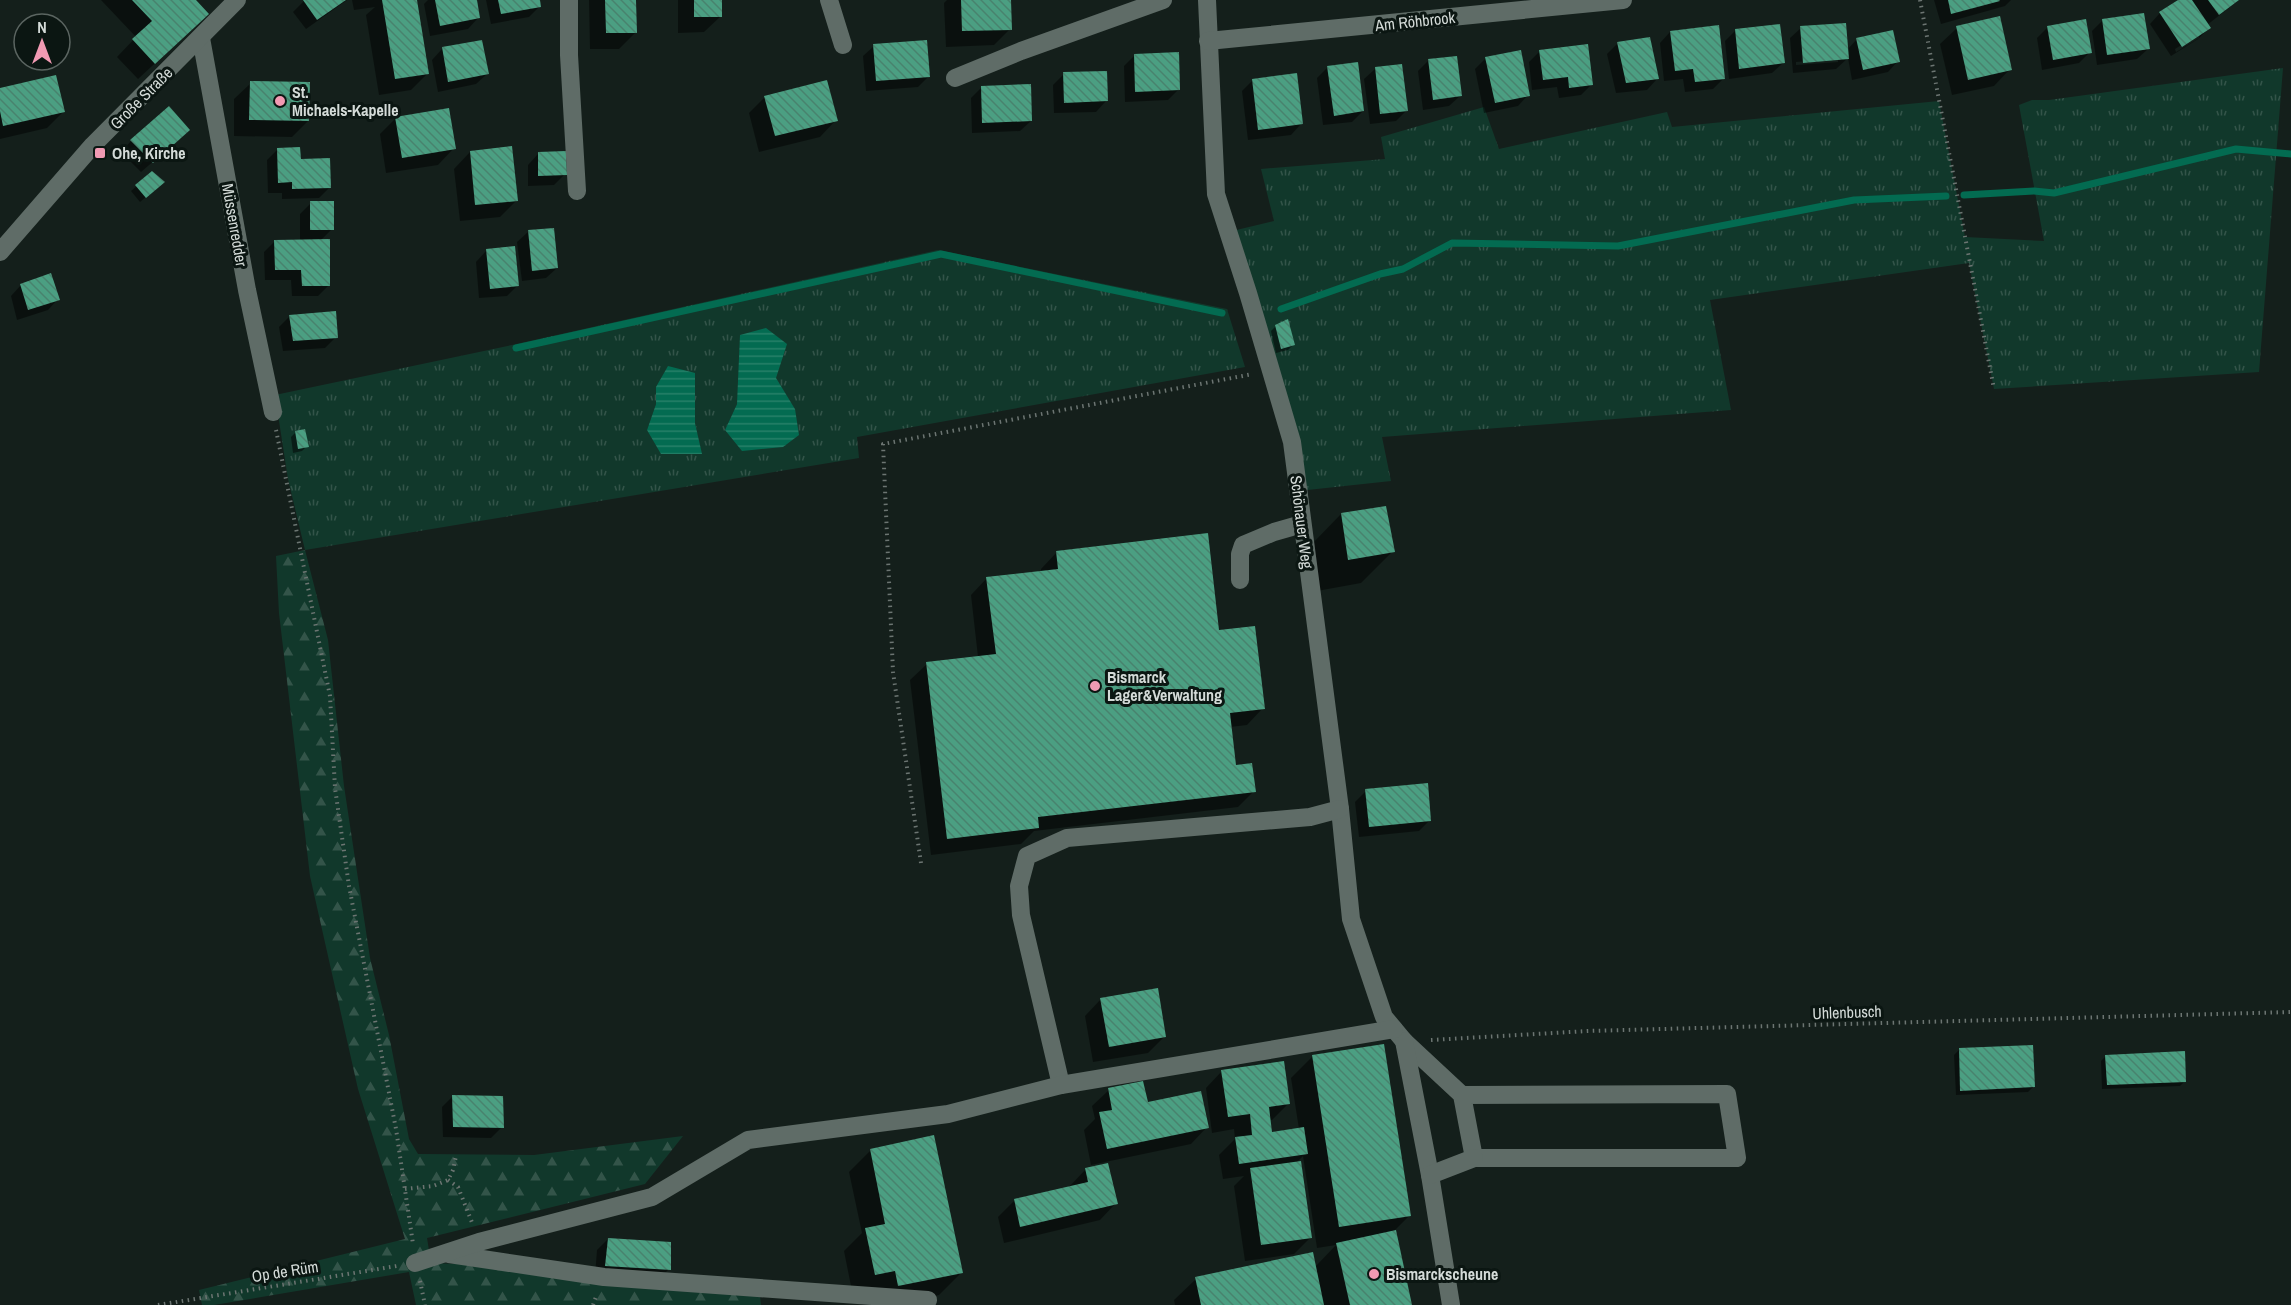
<svg xmlns="http://www.w3.org/2000/svg" width="2291" height="1305" font-family="'Archivo Narrow',sans-serif">
<defs>
<pattern id="grass-tufts" width="24" height="20" patternUnits="userSpaceOnUse" patternTransform="scale(1.5)"><rect width="24" height="20" fill="#11382b"/><path d="M3 7l-1-3M5 7V3M7 7l1-3M15 17l-1-3M17 17v-4M19 17l1-3" fill="none" stroke="#335449"/></pattern>
<pattern id="forest-firs" width="22" height="20" patternUnits="userSpaceOnUse" patternTransform="scale(1.5)"><rect width="22" height="20" fill="#11382b"/><path d="M5 1l3.5 6h-7zM16 11l3.5 6h-7z" fill="#335449"/></pattern>
<pattern id="water-rules" width="6" height="5" patternUnits="userSpaceOnUse" patternTransform="scale(1.5)"><rect width="6" height="5" fill="#036b51"/><path d="M0 2.5h6" fill="none" stroke="#278069"/></pattern>
<pattern id="building-back-hatch" width="6" height="6" patternUnits="userSpaceOnUse" patternTransform="scale(1.5)"><rect width="6" height="6" fill="#4b9f82"/><path d="M-1 5l2 2M0 0l6 6M5-1l2 2" fill="none" stroke="#48836e"/></pattern>
</defs>
<rect width="100%" height="100%" fill="#141f1b"/>
<g fill="url(#grass-tufts)" fill-rule="evenodd">
<path d="M2283 68 2259 372 1994 389 1969 263 1710 300 1731 410 1382 437 1391 481 1298 491 1228 232 1274 221 1261 169 1385 159 1381 137 1484 107 1499 149 1667 112 1672 127 1939 101 1965 237 2044 241 2019 105 2032 100H2049Z"/>
<path d="M938 250 1227 309 1245 367 857 437 859 458 305 550 288 479 275 395 512 345ZM694 373 695 423 701 454 647 430 656 404ZM775 378 795 409 725 430 737 404Z"/>
</g>
<path fill="url(#forest-firs)" d="M305 550 328 640 344 786 370 958 389 1035 409 1139 418 1154 534 1155 683 1136 645 1184 427 1238 431 1263 544 1267 759 1288 761 1305H416L409 1272 214 1305H202L199 1290 405 1239 358 1089 310 876 279 613 276 556Z"/>
<g fill="url(#water-rules)">
<path d="M766 328 787 344 776 378 795 409 799 435 783 447 742 451 725 430 737 404 740 335Z"/>
<path d="M668 366 695 373V423L702 454H661L647 430 656 404V387Z"/>
</g>
<g fill="#0007" fill-rule="evenodd">
<path d="M101 0H194L191 30 138 79 117 57 136 37Z"/>
<path d="M305 0H347L306 29 293 12Z"/>
<path d="M352 0H415L428 73 411 90 379 95 366 15 375 7 354 10Z"/>
<path d="M428 0H475L478 18 468 29 430 36 424 4Z"/>
<path d="M486 0H539L540 6 529 17 491 24Z"/>
<path d="M589 0H635L636 32 619 49H590Z"/>
<path d="M678 0H720L721 16 704 32 678 33Z"/>
<path d="M947 0H1009L1010 29 994 45 946 47 944 3Z"/>
<path d="M1934 0H2011L2005 6 1941 24Z"/>
<path d="M2181 0H2239L2207 25 2209 28 2198 39 2171 56 2150 24 2160 13ZM2199 34V38L2176 52 2175 49Z"/>
<path d="M2103 20 2148 49 2137 59 2097 65 2092 31Z"/>
<path d="M2048 27 2090 52 2079 63 2042 70 2037 38Z"/>
<path d="M1801 28 1847 50 1857 39 1898 61 1888 72 1852 80 1848 58 1836 69 1793 73 1790 38ZM1838 59V62L1796 65V62Z"/>
<path d="M1957 28 2010 69 1994 86 1952 95 1940 44Z"/>
<path d="M1735 31 1783 63 1772 73 1729 79 1725 41Z"/>
<path d="M1670 32 1724 78 1713 89 1685 92 1683 79 1664 81 1660 43Z"/>
<path d="M1617 44 1657 79 1647 90 1616 93 1607 54Z"/>
<path d="M874 46 928 77 918 87 866 91 863 56Z"/>
<path d="M442 49 487 74 476 84 438 92 432 60Z"/>
<path d="M1540 51 1592 84 1581 95 1559 98 1557 87 1532 90 1529 62Z"/>
<path d="M1135 55 1178 90 1168 100 1125 102 1124 66Z"/>
<path d="M1486 58 1528 95 1518 106 1484 113 1475 69Z"/>
<path d="M1429 60 1460 96 1449 106 1423 110 1418 71Z"/>
<path d="M1328 67 1363 111 1352 122 1323 125 1317 78Z"/>
<path d="M1375 69 1407 110 1396 121 1370 124 1364 79Z"/>
<path d="M1064 74 1106 101 1096 112 1054 113 1053 85Z"/>
<path d="M1253 80 1301 124 1291 135 1248 140 1242 91Z"/>
<path d="M251 83 308 121 292 137 234 136V99Z"/>
<path d="M982 87 1031 121 1020 131 972 133 971 98Z"/>
<path d="M0 89 63 112 47 128 0 139Z"/>
<path d="M765 97 836 120 820 137 759 152 749 113Z"/>
<path d="M396 118 454 148 438 165 386 173 380 134Z"/>
<path d="M131 141H177L141 172 121 152Z"/>
<path d="M278 149 299 161 330 187 319 198 282 199V193H268L267 160Z"/>
<path d="M470 152 517 200 500 217 460 221 454 169Z"/>
<path d="M538 154 565 174 554 185 528 186V165Z"/>
<path d="M152 173 158 187 140 202 131 191Z"/>
<path d="M311 203 332 229 320 241 329 285 318 296H292L291 280H265L264 252 275 241H300V214Z"/>
<path d="M528 232 557 268 546 278 522 281 517 242Z"/>
<path d="M486 251 518 285 507 296 479 298 476 262Z"/>
<path d="M21 285 58 299 48 310 17 320 11 296Z"/>
<path d="M290 316 336 337 325 348 283 351 279 327Z"/>
<path d="M1276 326 1293 345 1288 350 1276 353 1271 331Z"/>
<path d="M296 432 307 446 302 451 293 453 291 437Z"/>
<path d="M1341 514 1393 551 1361 583 1317 591 1310 546Z"/>
<path d="M1057 552 1218 632 1263 708 1247 725 1230 727 1235 766 1254 791 1238 807 1034 831 1021 844 931 855 910 680 927 664 978 657 971 595 987 578 1041 572V569Z"/>
<path d="M1366 791 1430 820 1419 831 1359 837 1355 802Z"/>
<path d="M1101 999 1165 1036 1148 1053 1093 1062 1085 1016Z"/>
<path d="M1959 1050 2033 1087 2028 1092 1956 1095 1954 1055Z"/>
<path d="M1313 1056 1409 1216 1395 1230 1411 1305H1175L1174 1300 1196 1279 1315 1267 1336 1245 1317 1248 1303 1156 1296 1163 1311 1237 1294 1254 1245 1261 1234 1186 1244 1176 1223 1179 1219 1155 1235 1139 1234 1129 1212 1133 1206 1088 1222 1071 1289 1103 1272 1120H1269L1271 1133 1299 1129 1291 1078Z"/>
<path d="M2106 1056 2185 1081 2180 1086 2102 1089 2101 1061Z"/>
<path d="M1109 1090 1207 1127 1191 1144 1091 1165 1084 1130 1095 1119 1092 1106Z"/>
<path d="M453 1096 502 1127 491 1138 443 1137 442 1107Z"/>
<path d="M871 1150 961 1273 939 1295 888 1305 853 1296 844 1251 862 1233 849 1172Z"/>
<path d="M1085 1170 1116 1203 1100 1220 1004 1243 998 1217 1014 1201 1069 1187Z"/>
<path d="M608 1239 669 1269 658 1280 595 1276 597 1250Z"/>
</g>
<g fill="none" stroke-linecap="round" stroke-linejoin="round">
<g stroke="#036b51" stroke-width="7">
<path d="M1964 195 2034 191 2054 193 2236 149 2291 154"/>
<path d="M1281 309 1380 274 1403 269 1452 243 1618 246 1854 200 1946 196"/>
<path d="M516 348 941 254 1222 313"/>
</g>
</g>
<g fill="url(#building-back-hatch)">
<path d="M132 0H196L209 14 155 64 132 39 152 21Z"/>
<path d="M303 0H346L317 20Z"/>
<path d="M382 0H417L429 74 395 79Z"/>
<path d="M435 0H477L480 18 440 26Z"/>
<path d="M498 0H540L541 7 501 14Z"/>
<path d="M605 0H636L637 33H606Z"/>
<rect x="694" y="0" width="28" height="17"/>
<path d="M961 0H1011L1012 30 962 31Z"/>
<path d="M1948 0H1999L2000 1 1951 14Z"/>
<path d="M2178 0H2192L2211 28 2182 47 2159 12Z"/>
<path d="M2208 0H2239L2219 15Z"/>
<path d="M2144 13 2150 49 2107 55 2102 19Z"/>
<path d="M2000 16 2012 70 1968 80 1956 26Z"/>
<path d="M2086 19 2092 53 2053 60 2047 26Z"/>
<path d="M1846 23 1849 59 1803 63 1800 26Z"/>
<path d="M1780 24 1785 63 1739 69 1735 29Z"/>
<path d="M1719 25 1725 79 1695 82 1693 69 1675 71 1670 31Z"/>
<path d="M1893 30 1900 62 1863 70 1856 38Z"/>
<path d="M1650 37 1659 79 1626 83 1617 42Z"/>
<path d="M482 40 489 74 448 82 442 47Z"/>
<path d="M927 40 930 77 876 81 873 44Z"/>
<path d="M1588 44 1593 85 1569 88 1568 77 1543 80 1539 50Z"/>
<path d="M1521 50 1530 96 1495 103 1485 57Z"/>
<path d="M1179 52 1180 90 1135 92 1134 54Z"/>
<path d="M1457 56 1462 96 1433 100 1428 59Z"/>
<path d="M1358 62 1364 111 1334 116 1327 66Z"/>
<path d="M1402 64 1408 111 1380 114 1375 67Z"/>
<path d="M1107 71 1108 101 1064 103 1063 72Z"/>
<path d="M1297 73 1303 124 1258 130 1252 79Z"/>
<path d="M56 75 65 112 3 126 0 111V88Z"/>
<path d="M827 80 838 121 775 136 764 96Z"/>
<path d="M250 81 310 82 309 121 249 120Z"/>
<path d="M1031 84 1032 121 982 123 981 86Z"/>
<path d="M169 106 190 130 153 163 130 140Z"/>
<path d="M449 108 456 149 402 158 395 117Z"/>
<path d="M512 146 518 201 475 205 470 151Z"/>
<path d="M300 147 301 159 330 158 331 188 292 189V182L278 183 277 148Z"/>
<path d="M566 151 567 175 538 176V152Z"/>
<path d="M152 171 165 182 146 198 135 185Z"/>
<rect x="310" y="201" width="24" height="29"/>
<path d="M554 228 558 268 532 271 528 230Z"/>
<path d="M330 239V286H302L301 270H275L274 240Z"/>
<path d="M515 246 519 286 490 289 486 249Z"/>
<path d="M51 273 60 300 28 310 20 284Z"/>
<path d="M336 311 338 338 293 341 289 315Z"/>
<path d="M1288 319 1295 345 1281 349 1275 325Z"/>
<path d="M305 429 309 447 298 449 295 431Z"/>
<path d="M1386 506 1395 552 1348 560 1341 513Z"/>
<path d="M1208 533 1219 630 1255 626 1265 709 1230 713 1236 765 1252 763 1256 792 1038 817 1039 828 947 839 926 662 996 654 986 577 1058 569 1056 551Z"/>
<path d="M1428 783 1431 821 1369 827 1365 789Z"/>
<path d="M1158 988 1166 1037 1109 1047 1100 998Z"/>
<path d="M1384 1044 1411 1216 1339 1227 1312 1055Z"/>
<path d="M2033 1045 2035 1087 1960 1091 1959 1048Z"/>
<path d="M2185 1051 2186 1082 2107 1085 2105 1055Z"/>
<path d="M1284 1061 1290 1104 1269 1107 1272 1132 1304 1127 1308 1154 1239 1164 1235 1137 1252 1135 1250 1114 1228 1117 1221 1070Z"/>
<path d="M1143 1081 1148 1102 1201 1091 1209 1128 1107 1149 1099 1112 1112 1110 1108 1088Z"/>
<path d="M452 1095 503 1096 504 1128 453 1127Z"/>
<path d="M934 1135 963 1273 898 1286 895 1271 875 1275 865 1228 885 1224 870 1149Z"/>
<path d="M1301 1161 1312 1238 1261 1245 1250 1168Z"/>
<path d="M1108 1163 1118 1204 1020 1227 1014 1199 1088 1182 1085 1168Z"/>
<path d="M1396 1230 1412 1305H1350L1336 1243Z"/>
<path d="M608 1238 671 1242V1270L605 1266Z"/>
<path d="M1313 1252 1324 1305H1201L1195 1277Z"/>
</g>
<g fill="none" stroke-linecap="round" stroke-linejoin="round">
<g stroke="#6c7572" stroke-width="4" stroke-dasharray="1.5 4.5" stroke-linecap="butt">
<path d="M1920 0 1994 389"/>
<path d="M276 430 330 696 335 788 349 886 396 1129 413 1244"/>
<path d="M921 863 893 672 883 444 1253 374"/>
<path d="M1431 1040 1588 1031 2291 1012"/>
<path d="M448 1180 458 1187 473 1225"/>
<path d="M405 1189 433 1186 448 1180 453 1170 456 1156"/>
<path d="M420 1281 425 1305"/>
<path d="M158 1305 397 1266"/>
<path d="M593 1305 597 1294"/>
</g>
<g stroke="#5f6c67" stroke-width="18">
<path d="M569 0V55L577 191"/>
<path d="M829 0 843 45"/>
<path d="M1207 0 1216 194 1248 293 1292 442 1340 809 1351 919 1384 1017 1404 1041 1462 1095 1727 1094 1737 1158H1474L1462 1095"/>
<path d="M201 38 247 290 273 412"/>
<path d="M1208 41 1623 0"/>
<path d="M955 78 1021 51 1163 0"/>
<path d="M0 252 93 145 237 0"/>
<path d="M1240 580V554L1243 545 1274 532 1302 524"/>
<path d="M1404 1041 1430 1175 1451 1305"/>
<path d="M1061 1085 1021 915 1019 886 1027 856 1067 838 1310 817 1340 809"/>
<path d="M1430 1175 1474 1158"/>
<path d="M449 1254 604 1277 928 1300"/>
<path d="M415 1263 479 1242 652 1197 748 1140 948 1114 1061 1085 1394 1029"/>
</g>
</g>
<g fill="#f19ab3" stroke="#0b1612" stroke-width="2">
<circle cx="280" cy="101" r="6"/>
<rect x="94" y="147" width="12" height="12" rx="3"/>
<circle cx="1095" cy="686" r="6"/>
<circle cx="1374" cy="1274" r="6"/>
</g>
<g text-anchor="middle" stroke-width="6" stroke-linejoin="round" paint-order="stroke">
<g font-size="16" fill="#d4dbd8" stroke="#0b1612">
<text transform="translate(1415 21) rotate(-6)" y="6">Am Röhbrook</text>
<text transform="translate(141 98) rotate(-45)" y="6">Große Straße</text>
<text transform="translate(235 225) rotate(80)" y="6">Müssenredder</text>
<text transform="translate(1302 522) rotate(83)" y="6">Schönauer Weg</text>
<text transform="translate(1847 1012) rotate(-2)" y="6">Uhlenbusch</text>
<text transform="translate(285 1271) rotate(-9)" y="6">Op de Rüm</text>
</g>
<g font-size="16" font-weight="bold" fill="#d4dbd8" stroke="#0b1612" text-anchor="start">
<text x="292" y="98">St.<tspan x="292" dy="18">Michaels-Kapelle</tspan></text>
<text x="112" y="159">Ohe, Kirche</text>
<text x="1107" y="683">Bismarck<tspan x="1107" dy="18">Lager&amp;Verwaltung</tspan></text>
<text x="1386" y="1280">Bismarckscheune</text>
</g>
</g>
<g transform="translate(42 42)"><circle r="28" fill="#0b1612" stroke="#5b6561" stroke-width="1.5"/>
<path d="M0-4.5L10 22L0 15L-10 22Z" fill="#f19ab3"/>
<text y="-9" font-size="16" font-weight="bold" text-anchor="middle" fill="#d4dbd8">N</text>
</g>
</svg>
